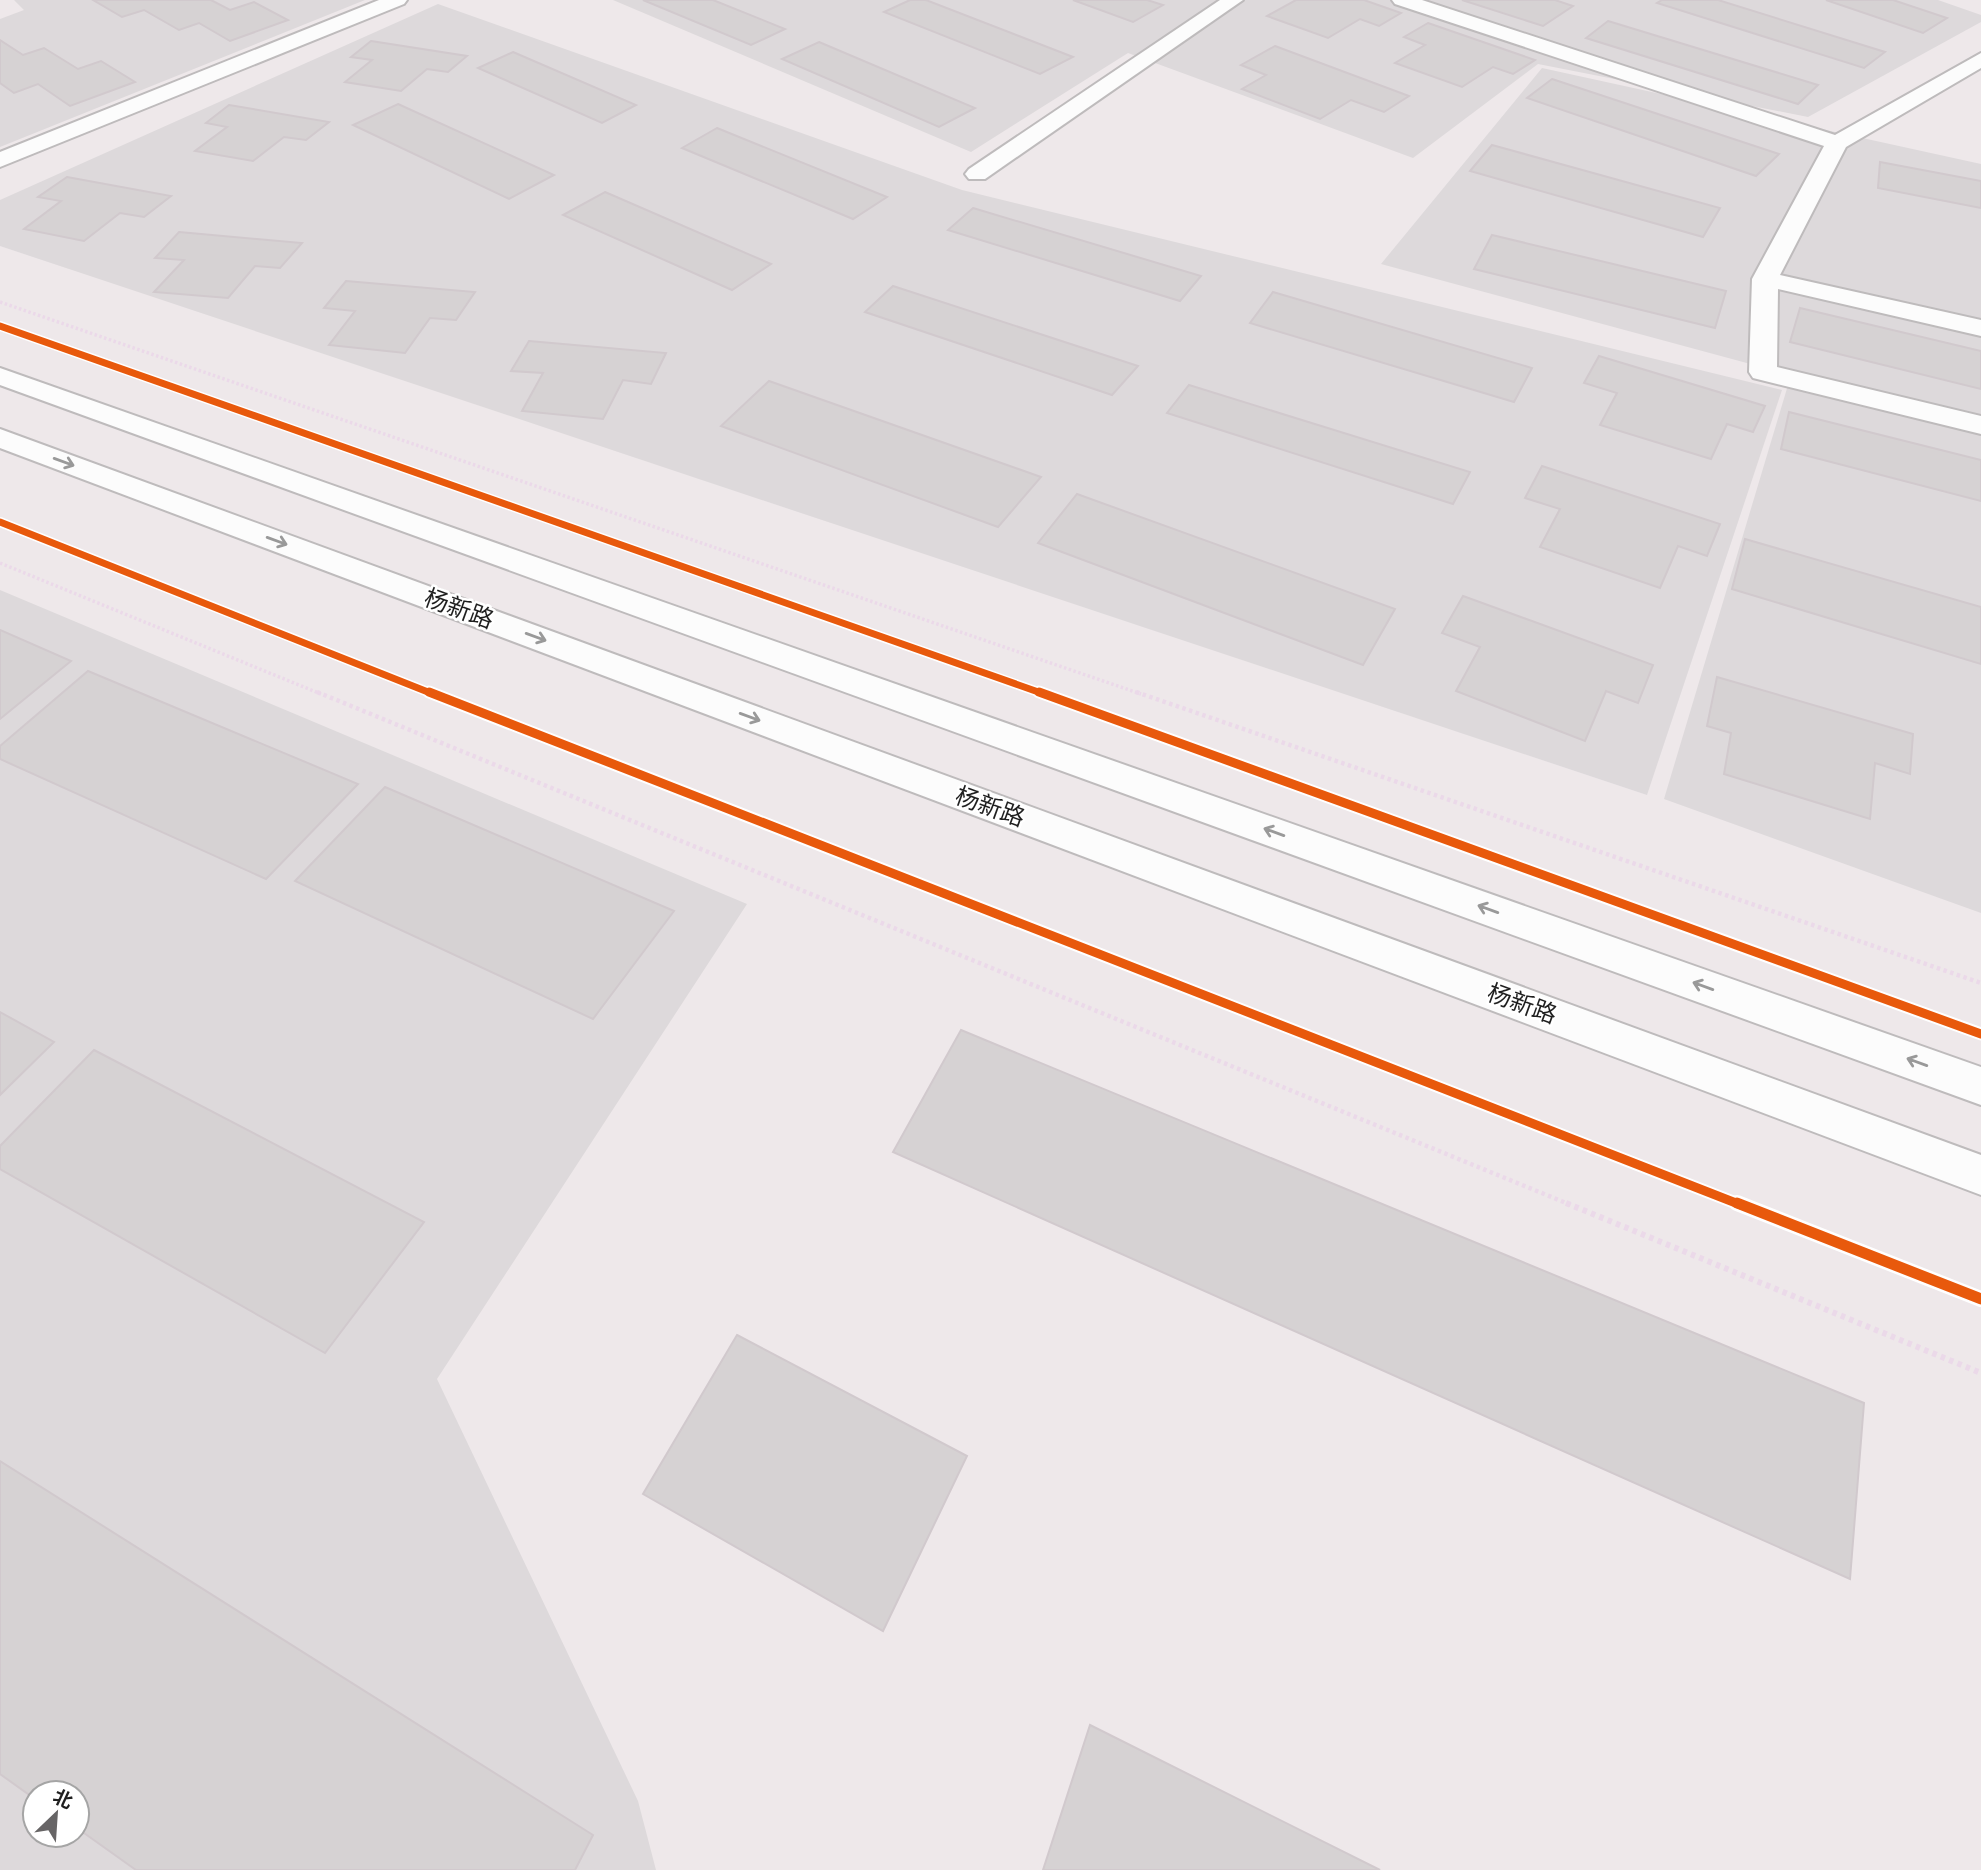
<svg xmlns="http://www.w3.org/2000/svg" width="1981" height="1870" font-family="'Varela Round','Noto Sans SC',sans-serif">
<rect width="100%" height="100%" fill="#eee8ea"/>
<g fill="#ddd9db" fill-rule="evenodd">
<path d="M14 0H365L0 147V19L24 10Z"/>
<path d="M613 0H1938L1981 15V22L1808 117 1538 64 1413 158 1128 53 971 152Z"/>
<path d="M438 4 962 190 1782 390 1647 795 0 246V200Z"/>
<path d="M1542 68 1981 164V913L1664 799 1791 375 1381 264Z"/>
<path d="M0 590 747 904 437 1379 638 1801 656 1870H0ZM35 1793H77V1835H35Z"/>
</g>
<g fill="#d6d2d3" stroke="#d1c9cd" stroke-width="2">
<path d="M93 0H211L230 10 254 2 288 20 230 41 199 23 179 30 144 10 122 17Z"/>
<path d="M643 0H713L785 29 751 45Z"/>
<path d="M910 0H926L1073 57 1040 74 884 12Z"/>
<path d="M1073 0H1147L1163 5 1133 22Z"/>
<path d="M1296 0H1364L1401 13 1379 26 1360 19 1328 38 1267 16Z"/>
<path d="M1462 0H1555L1573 6 1543 26Z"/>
<path d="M1662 0H1718L1885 52 1864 68 1657 3Z"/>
<path d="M1826 0H1893L1947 18 1923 33Z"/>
<path d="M1608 21 1818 85 1798 104 1586 38Z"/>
<path d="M1428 23 1535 60 1513 74 1493 67 1462 87 1395 63 1425 45 1404 37Z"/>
<path d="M0 40 23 55 44 48 78 69 101 61 135 82 70 106 38 84 14 93 0 83Z"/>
<path d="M371 41 467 56 448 72 427 69 401 91 345 82 372 60 351 57Z"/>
<path d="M819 42 975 108 939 127 782 59Z"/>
<path d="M1275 46 1409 96 1384 112 1351 100 1320 119 1242 89 1266 75 1241 65Z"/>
<path d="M513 52 636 105 602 123 478 68Z"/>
<path d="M1552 79 1779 154 1756 176 1527 98Z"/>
<path d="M398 104 554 175 509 199 353 125Z"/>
<path d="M229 105 329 122 306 140 284 137 253 161 195 151 227 127 206 123Z"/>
<path d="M717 128 887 197 853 219 682 148Z"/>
<path d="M1492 145 1720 208 1703 237 1470 171Z"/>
<path d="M1880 162 1981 181V208L1878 188Z"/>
<path d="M67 177 171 196 144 217 120 213 84 241 24 229 61 201 38 197Z"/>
<path d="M605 192 771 264 732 290 563 215Z"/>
<path d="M973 208 1201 276 1180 301 948 230Z"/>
<path d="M179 232 302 243 280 268 255 266 228 298 154 292 184 260 155 258Z"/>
<path d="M1492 235 1726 291 1715 328 1474 269Z"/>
<path d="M346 281 475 292 456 320 430 318 405 353 329 345 355 311 324 308Z"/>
<path d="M893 286 1138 366 1112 395 865 312Z"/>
<path d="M1273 292 1532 368 1514 402 1250 323Z"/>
<path d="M1800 308 1981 351V389L1790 342Z"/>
<path d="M529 341 666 353 651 384 623 380 603 419 522 411 543 373 511 371Z"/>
<path d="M1599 356 1765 406 1753 432 1727 424 1711 459 1600 425 1617 393 1584 383Z"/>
<path d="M769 381 1041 477 998 527 721 426Z"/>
<path d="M1189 385 1470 472 1453 504 1167 413Z"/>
<path d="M1789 412 1981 460V501L1781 449Z"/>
<path d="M1542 466 1720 524 1707 556 1678 546 1660 588 1540 547 1560 509 1525 498Z"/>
<path d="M1077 494 1395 609 1363 665 1038 543Z"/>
<path d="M1745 539 1981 607V664L1732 589Z"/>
<path d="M1463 596 1653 665 1638 703 1606 691 1585 741 1456 691 1480 647 1442 633Z"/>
<path d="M0 630 71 661 0 719Z"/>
<path d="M88 671 358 784 266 879 0 759V746Z"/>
<path d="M1717 677 1913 734 1910 774 1875 763 1870 819 1724 774 1731 733 1707 726Z"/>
<path d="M385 787 674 911 593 1019 295 881Z"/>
<path d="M0 1012 54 1042 0 1095Z"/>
<path d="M961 1030 1864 1403 1850 1579 893 1152Z"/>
<path d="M94 1050 424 1222 325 1353 0 1169V1146Z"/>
<path d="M737 1335 967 1456 883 1631 643 1494Z"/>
<path d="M0 1461 593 1835 575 1870H136L77 1828V1793H35V1799L0 1774Z"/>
<path d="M1090 1725 1380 1870H1043Z"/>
</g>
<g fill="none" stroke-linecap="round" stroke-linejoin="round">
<g stroke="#bebbbc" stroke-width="4">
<g id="minor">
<path d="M379 0H407L404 4 0 167V152Z"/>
<path d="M1220 0H1243L985 179H969L965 174 969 169Z"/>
<path d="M1392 0H1422L1835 135 1981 53V68L1846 147 1780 275 1981 320V336L1778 289 1777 367 1981 416V434L1753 378 1749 372 1752 279 1824 146 1395 4Z"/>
<path d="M0 368 1981 1067V1105L0 385Z"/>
<path d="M0 429 1981 1155V1195L0 448Z"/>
</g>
</g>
<g stroke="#ebd9e9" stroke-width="3.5" stroke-dasharray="2.5 2.5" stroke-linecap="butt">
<path d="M0 302 1141 694"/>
<path d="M0 563 321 694"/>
</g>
<g stroke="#ebd9e9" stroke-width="4.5" stroke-dasharray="3.5 3.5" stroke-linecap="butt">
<path d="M317 692 1571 1205"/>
<path d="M1136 692 1981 983"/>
</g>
<path stroke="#ebd9e9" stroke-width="6" stroke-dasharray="4.5 4.5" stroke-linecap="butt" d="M1566 1203 1981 1373"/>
<use href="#minor" fill="#fcfcfc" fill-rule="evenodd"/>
<g stroke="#fff" stroke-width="10">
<g id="cycleway-far2">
<path d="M0 326 1044 694"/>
<path d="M0 522 433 694"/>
</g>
</g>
<g stroke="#fff" stroke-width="13">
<g id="cycleway-far1">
<path d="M429 692 1741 1205"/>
<path d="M1039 692 1981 1034"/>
</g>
</g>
<g stroke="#fff" stroke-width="16">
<path id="cycleway" d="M1737 1203 1981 1299"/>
</g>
<use href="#cycleway-far2" stroke="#e8590c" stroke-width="7"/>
<use href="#cycleway-far1" stroke="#e8590c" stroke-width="9"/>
<use href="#cycleway" stroke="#e8590c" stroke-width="11"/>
</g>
<defs><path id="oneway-shaft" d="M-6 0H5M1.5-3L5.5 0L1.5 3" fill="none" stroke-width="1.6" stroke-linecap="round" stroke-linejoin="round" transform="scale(1.75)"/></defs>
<g stroke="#999">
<use href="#oneway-shaft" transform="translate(64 462) rotate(20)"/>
<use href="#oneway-shaft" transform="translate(277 541) rotate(20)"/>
<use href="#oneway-shaft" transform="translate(536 637) rotate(20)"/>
<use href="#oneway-shaft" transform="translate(750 717) rotate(20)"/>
<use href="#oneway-shaft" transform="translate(1274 832) rotate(-160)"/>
<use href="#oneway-shaft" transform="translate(1488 909) rotate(-160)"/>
<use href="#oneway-shaft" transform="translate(1703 986) rotate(-160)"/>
<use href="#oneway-shaft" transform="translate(1917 1062) rotate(-160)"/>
</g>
<g text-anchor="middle" stroke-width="5" stroke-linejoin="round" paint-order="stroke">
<g font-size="24" fill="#1f1f1f" stroke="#fff">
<text transform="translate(459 609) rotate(20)" y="8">杨新路</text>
<text transform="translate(990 807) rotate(20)" y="8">杨新路</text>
<text transform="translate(1522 1004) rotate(20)" y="8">杨新路</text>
</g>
</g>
<g transform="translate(56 1814) rotate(25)"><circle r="33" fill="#ffffff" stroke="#a5a5a5" stroke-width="2"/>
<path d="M0-5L12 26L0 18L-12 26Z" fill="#676566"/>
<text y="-10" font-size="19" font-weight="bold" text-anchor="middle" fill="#1f1f1f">北</text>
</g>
</svg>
